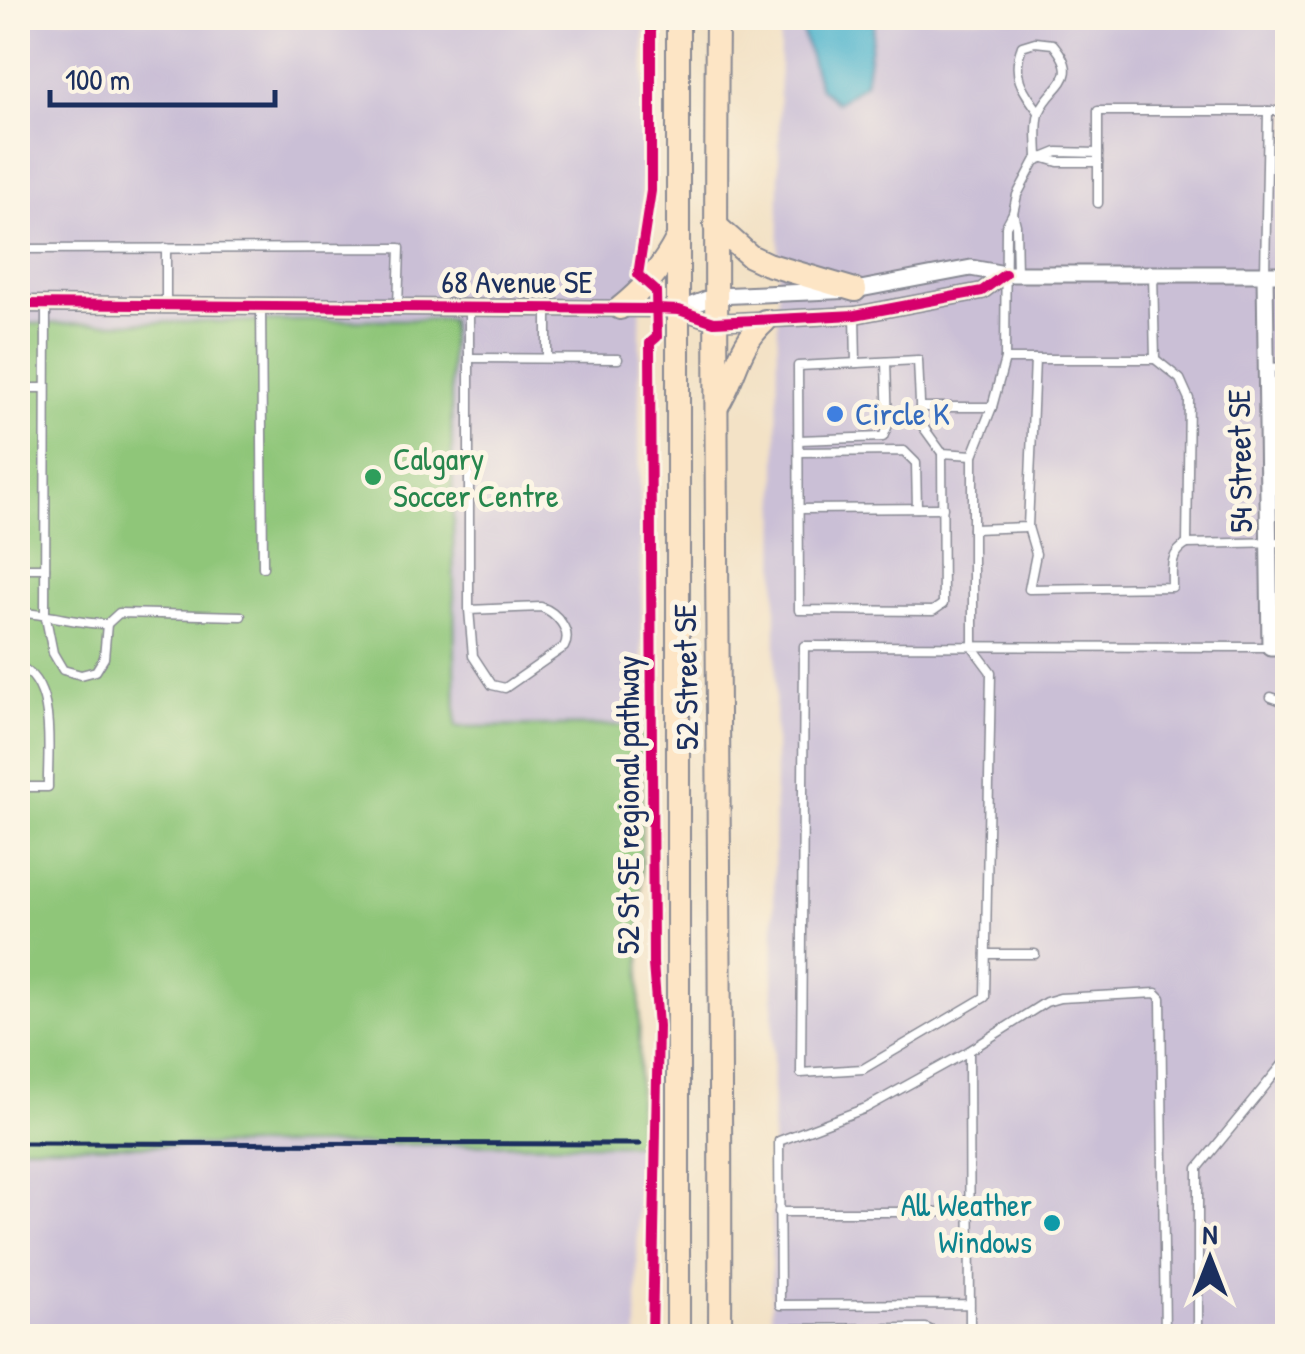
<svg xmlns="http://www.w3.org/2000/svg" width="1305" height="1354" font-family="'Patrick Hand',sans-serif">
<rect width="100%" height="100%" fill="#fcf5e5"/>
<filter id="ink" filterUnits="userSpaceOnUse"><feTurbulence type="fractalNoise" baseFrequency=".01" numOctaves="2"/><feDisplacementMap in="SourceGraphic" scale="20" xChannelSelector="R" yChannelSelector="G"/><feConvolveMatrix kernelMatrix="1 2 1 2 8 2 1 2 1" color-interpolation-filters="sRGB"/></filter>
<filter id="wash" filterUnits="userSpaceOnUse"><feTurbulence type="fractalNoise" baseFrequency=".0048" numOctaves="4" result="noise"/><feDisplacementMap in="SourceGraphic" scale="40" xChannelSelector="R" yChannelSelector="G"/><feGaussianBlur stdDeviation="2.25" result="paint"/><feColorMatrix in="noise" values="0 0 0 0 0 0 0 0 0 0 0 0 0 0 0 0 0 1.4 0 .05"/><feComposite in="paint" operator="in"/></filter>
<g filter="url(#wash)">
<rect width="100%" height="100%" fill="#f3e2c6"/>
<g fill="#cabfd6">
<path d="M18 18H645L639 415 643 725 456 728 449 319 18 324Z"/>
<path d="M780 18H1287V1336H771Z"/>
<path d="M638 1144 637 1336H18V1146Z"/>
</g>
<path fill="#8fc679" stroke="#557a6c" stroke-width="2.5" d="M450 319 456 727 643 725 638 1144 18 1146V324Z"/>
<path fill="#4eb4cd" stroke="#347296" stroke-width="2.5" d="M798 18H875L865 83 837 103 820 88Z"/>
</g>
<g filter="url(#ink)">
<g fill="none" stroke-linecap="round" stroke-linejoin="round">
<g stroke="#878892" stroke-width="11">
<g id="service">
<path d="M1041 157 1058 162H1098"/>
<path d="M1038 159C1038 146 1035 123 1040 111 1053 83 1083 80 1053 44L1035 42 1022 46C1011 75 1022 89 1039 112"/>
<path d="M1098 203V111H1288"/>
<path d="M1013 213 1017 195 1035 161 1057 152 1098 153"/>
<path d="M166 248V304"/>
<path d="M18 249 400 248 398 306"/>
<path d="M1017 274 1016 225 1013 213 1006 226 1005 359 992 407 973 455V648L991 672 985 997 863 1069 801 1073 804 646 1268 647"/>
<path d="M1265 274 1268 111"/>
<path d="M46 304 45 613 53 653 63 670 81 675 96 671 104 658 107 624"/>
<path d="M261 305 263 567"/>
<path d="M469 306V610L473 656 492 685 505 688 564 647C573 631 556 612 541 607L469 610"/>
<path d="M547 308V358"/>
<path d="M855 315 856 363"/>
<path d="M469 358 618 359"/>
<path d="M1005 359H1155L1153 274"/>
<path d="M1155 359 1180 379 1189 399 1187 544 1288 542"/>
<path d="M918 360 921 424 942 453 943 604 933 611 799 610 798 366Z"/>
<path d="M1266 368 1288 367"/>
<path d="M18 388H44"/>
<path d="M920 407H992"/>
<path d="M799 440 883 437 888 425 886 362"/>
<path d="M799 452 904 451 916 463 917 508"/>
<path d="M942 453 973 455"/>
<path d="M799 509 943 508"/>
<path d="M1028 527 1036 554 1029 589 1172 587C1172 568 1169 554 1187 544"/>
<path d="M973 529 1028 527 1035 359"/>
<path d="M18 568H45"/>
<path d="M18 613C49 613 77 624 107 624L119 613 241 616"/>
<path d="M18 666C58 682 47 752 48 787H18"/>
<path d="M1271 697 1288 703"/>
<path d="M986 954H1035"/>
<path d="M969 1051 1046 1002 1060 998 1156 993 1161 998 1165 1336"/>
<path d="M779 1212H970"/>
<path d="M970 1304 780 1305 779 1141 866 1108 969 1051 970 1336"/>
<path d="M768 1336V1329L926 1328 942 1336"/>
<path d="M1198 1336V1168L1288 1058"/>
</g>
</g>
<g stroke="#878892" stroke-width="19">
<g id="minor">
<path d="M1265 274 1270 647H1288"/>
<path d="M18 304 656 309 679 310 714 322 855 315 982 291 1005 274"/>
<path d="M679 310 715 296 855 290 971 268 1005 274H1288"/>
</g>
</g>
<g stroke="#878892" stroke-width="26">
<g id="secondary">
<path d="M717 18C713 457 722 897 720 1336"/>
<path d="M715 225 750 256 767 264 855 290"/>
<path d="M620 308C644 289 663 267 677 239"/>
<path d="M717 406C737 375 736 347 765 321"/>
<path d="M678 1336V18"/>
</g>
</g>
<use href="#service" stroke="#fff" stroke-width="8"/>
<use href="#minor" stroke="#fff" stroke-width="15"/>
<use href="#secondary" stroke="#fde5c5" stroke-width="22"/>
<path stroke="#1b2f5e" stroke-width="5" d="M18 1143 640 1144"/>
<g stroke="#fcf5e5" stroke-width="16">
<g id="cycleway">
<path d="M651 18V191L638 275 656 291 657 337 650 343 653 964 658 1026 652 1336"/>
<path d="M18 304 656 309 679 310 714 322 855 315 982 291 1005 274"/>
</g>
</g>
<use href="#cycleway" stroke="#d6006c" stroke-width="10"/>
</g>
</g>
<circle fill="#3f7fe0" stroke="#fcf5e5" stroke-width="4" cx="835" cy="414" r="10"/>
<circle fill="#2e9e5b" stroke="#fcf5e5" stroke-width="4" cx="373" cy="477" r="10"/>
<circle fill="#0f9aa8" stroke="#fcf5e5" stroke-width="4" cx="1052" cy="1223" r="10"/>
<g text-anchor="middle" stroke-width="10" stroke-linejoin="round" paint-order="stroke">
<g font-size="32" fill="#1b2f5e" stroke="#fcf5e5">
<text x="517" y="293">68 Avenue SE</text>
<text transform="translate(1240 461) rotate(-91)" y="11">54 Street SE</text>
<text transform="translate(686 677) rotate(-91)" y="11">52 Street SE</text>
<text transform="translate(628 805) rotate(-90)" y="11">52 St SE regional pathway</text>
</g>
<g font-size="32" fill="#366cbe" stroke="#fcf5e5" text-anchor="start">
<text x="855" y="425">Circle K</text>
</g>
<g font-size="32" fill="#27864d" stroke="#fcf5e5" text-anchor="start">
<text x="393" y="470">Calgary<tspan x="393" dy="37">Soccer Centre</tspan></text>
</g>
<g font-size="32" fill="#0d838f" stroke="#fcf5e5" text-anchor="end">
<text x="1032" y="1216">All Weather<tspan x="1032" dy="37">Windows</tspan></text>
</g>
</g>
<rect width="1305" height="1354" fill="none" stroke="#fcf5e5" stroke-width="60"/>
<g transform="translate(1210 1259)" stroke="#fcf5e5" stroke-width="8" paint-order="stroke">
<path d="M0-8L18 38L0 25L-18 38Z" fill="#1b2f5e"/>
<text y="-15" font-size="28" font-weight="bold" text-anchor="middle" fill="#1b2f5e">N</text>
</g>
<path d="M50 90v15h225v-15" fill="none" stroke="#1b2f5e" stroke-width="5"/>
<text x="65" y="90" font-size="30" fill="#1b2f5e" stroke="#fcf5e5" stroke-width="8" paint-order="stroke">100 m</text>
</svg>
